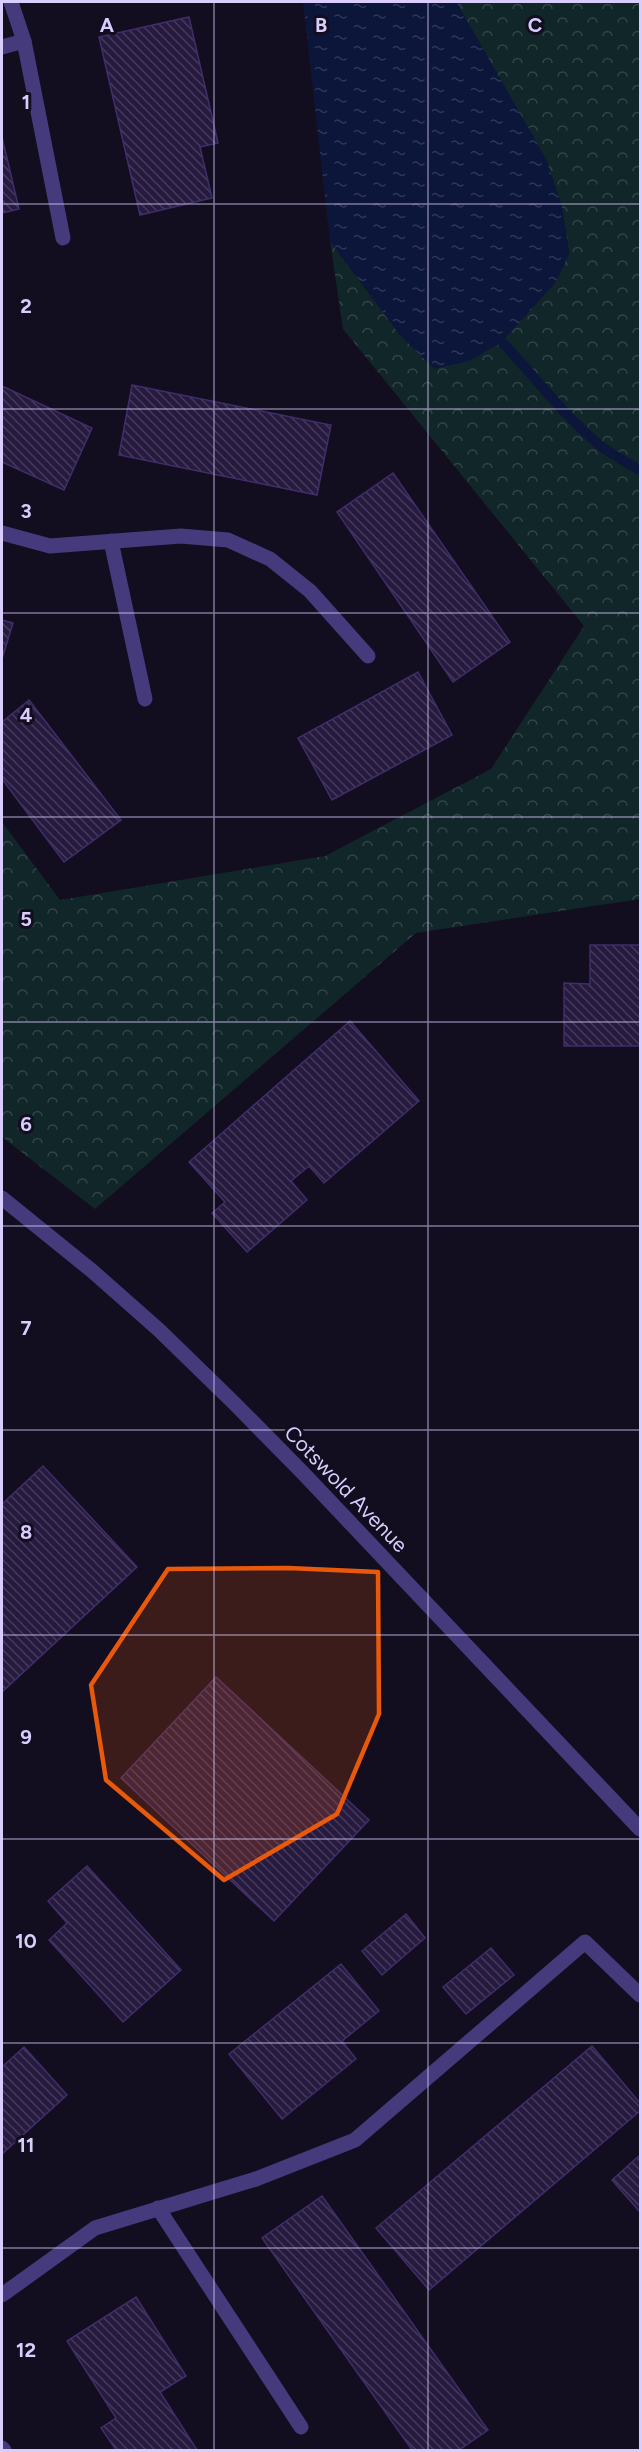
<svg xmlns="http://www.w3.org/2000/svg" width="642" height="2452" font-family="Figtree,sans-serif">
<defs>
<pattern id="forest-crowns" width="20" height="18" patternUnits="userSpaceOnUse" patternTransform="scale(1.5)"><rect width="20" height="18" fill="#112628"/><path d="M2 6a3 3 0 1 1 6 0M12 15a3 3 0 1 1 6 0" fill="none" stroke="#334448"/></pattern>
<pattern id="water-ripples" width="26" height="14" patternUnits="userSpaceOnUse" patternTransform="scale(1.5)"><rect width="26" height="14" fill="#0b163a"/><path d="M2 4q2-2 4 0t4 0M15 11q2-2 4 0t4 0" fill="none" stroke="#2e3757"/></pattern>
<pattern id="building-back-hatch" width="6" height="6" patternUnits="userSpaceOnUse" patternTransform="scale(1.5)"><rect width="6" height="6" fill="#261a3f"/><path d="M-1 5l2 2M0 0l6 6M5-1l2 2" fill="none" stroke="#453a5c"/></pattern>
</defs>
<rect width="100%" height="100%" fill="#120d1f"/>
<path fill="url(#forest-crowns)" d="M456 2H640V899L416 933 95 1209 2 1137V822L60 900 325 856 491 769 584 626 343 329 330 241 400 335 556 282 569 253 562 207 546 159Z"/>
<path fill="url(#water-ripples)" d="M303 2H456L546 159 562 207 569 253 556 282 502 342 469 361 434 369 400 335 330 241Z"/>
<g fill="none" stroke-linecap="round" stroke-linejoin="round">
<path stroke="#0b163a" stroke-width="10" d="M502 342C534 376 562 413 597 443 610 454 626 462 640 470"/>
</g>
<g fill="url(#building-back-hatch)" stroke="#412d6a" stroke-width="1.5">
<path d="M189 17 218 143 200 147 212 198 140 215 99 37Z"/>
<path d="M2 137 19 209 2 213Z"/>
<path d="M132 385 331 425 317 495 119 455Z"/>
<path d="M2 386 92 428 64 490 2 462Z"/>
<path d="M393 473 510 642 453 682 337 512Z"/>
<path d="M2 620 13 623 2 659Z"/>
<path d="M418 672 452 735 332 800 298 738Z"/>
<path d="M29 700 121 820 64 862 2 779V722Z"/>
<path d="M590 945H640V1046H564V983L590 984Z"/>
<path d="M350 1021 419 1101 324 1183 309 1166 291 1181 307 1200 247 1252 212 1213 225 1202 189 1162Z"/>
<path d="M43 1466 137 1567 2 1692V1504Z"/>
<path d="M216 1677 369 1820 274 1921 121 1778Z"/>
<path d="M87 1866 181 1970 123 2022 49 1940 67 1923 48 1901Z"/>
<path d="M406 1914 425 1938 382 1975 362 1951Z"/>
<path d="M491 1948 514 1975 466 2014 443 1987Z"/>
<path d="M341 1964 379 2011 342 2041 356 2059 282 2119 229 2054Z"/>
<path d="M592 2046 640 2103V2111L429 2290 376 2228Z"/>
<path d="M24 2047 67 2095 2 2154V2067Z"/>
<path d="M640 2155V2212L612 2180Z"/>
<path d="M322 2196 488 2430 459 2450H412L262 2238Z"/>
<path d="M136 2297 186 2376 160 2392 197 2450H116L101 2428 116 2418 67 2341Z"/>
</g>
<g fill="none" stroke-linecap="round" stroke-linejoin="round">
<g stroke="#453a7c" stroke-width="15">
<path d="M11 2 24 41"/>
<path d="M2 47 24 41 63 238"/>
<path d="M2 533 50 546 181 536 228 540 270 559 310 591 368 656"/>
<path d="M111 541 145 699"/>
<path d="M158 2208 301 2427"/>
<path d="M2 2295 95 2228 256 2179 355 2140 585 1942 640 1995"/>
<path d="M2 2448 4 2450"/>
</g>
<path stroke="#453a7c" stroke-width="15" d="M2 1198 91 1270 159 1330 234 1403 303 1473 640 1829"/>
</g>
<path fill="#e8590c" fill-opacity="0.2" stroke="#e8590c" stroke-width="4.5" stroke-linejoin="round" d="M288 1568 378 1572 379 1714 337 1814 224 1880 106 1780 91 1685 168 1569Z"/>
<path fill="none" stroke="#d9cdfd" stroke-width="1.5" stroke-opacity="0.55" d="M214 2V2450M428 2V2450M2 204H640M2 409H640M2 613H640M2 817H640M2 1022H640M2 1226H640M2 1430H640M2 1635H640M2 1839H640M2 2043H640M2 2248H640"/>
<g text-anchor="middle" stroke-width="6" stroke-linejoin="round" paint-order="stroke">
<g font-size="21" fill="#d9cdfd" stroke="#120d1f">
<text transform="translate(346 1489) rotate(46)" y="7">Cotswold Avenue</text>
</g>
</g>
<g font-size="20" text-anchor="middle" font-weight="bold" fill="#d9cdfd" stroke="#120d1f" stroke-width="6" stroke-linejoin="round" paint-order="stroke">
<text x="107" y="32">A</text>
<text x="321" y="32">B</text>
<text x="535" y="32">C</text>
<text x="26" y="109">1</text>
<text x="26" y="313">2</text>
<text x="26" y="518">3</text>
<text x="26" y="722">4</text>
<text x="26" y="926">5</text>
<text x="26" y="1131">6</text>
<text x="26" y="1335">7</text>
<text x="26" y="1539">8</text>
<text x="26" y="1744">9</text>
<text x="26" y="1948">10</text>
<text x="26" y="2152">11</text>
<text x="26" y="2357">12</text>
</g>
<rect width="642" height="2452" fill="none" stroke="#d9cdfd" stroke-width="6"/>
</svg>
